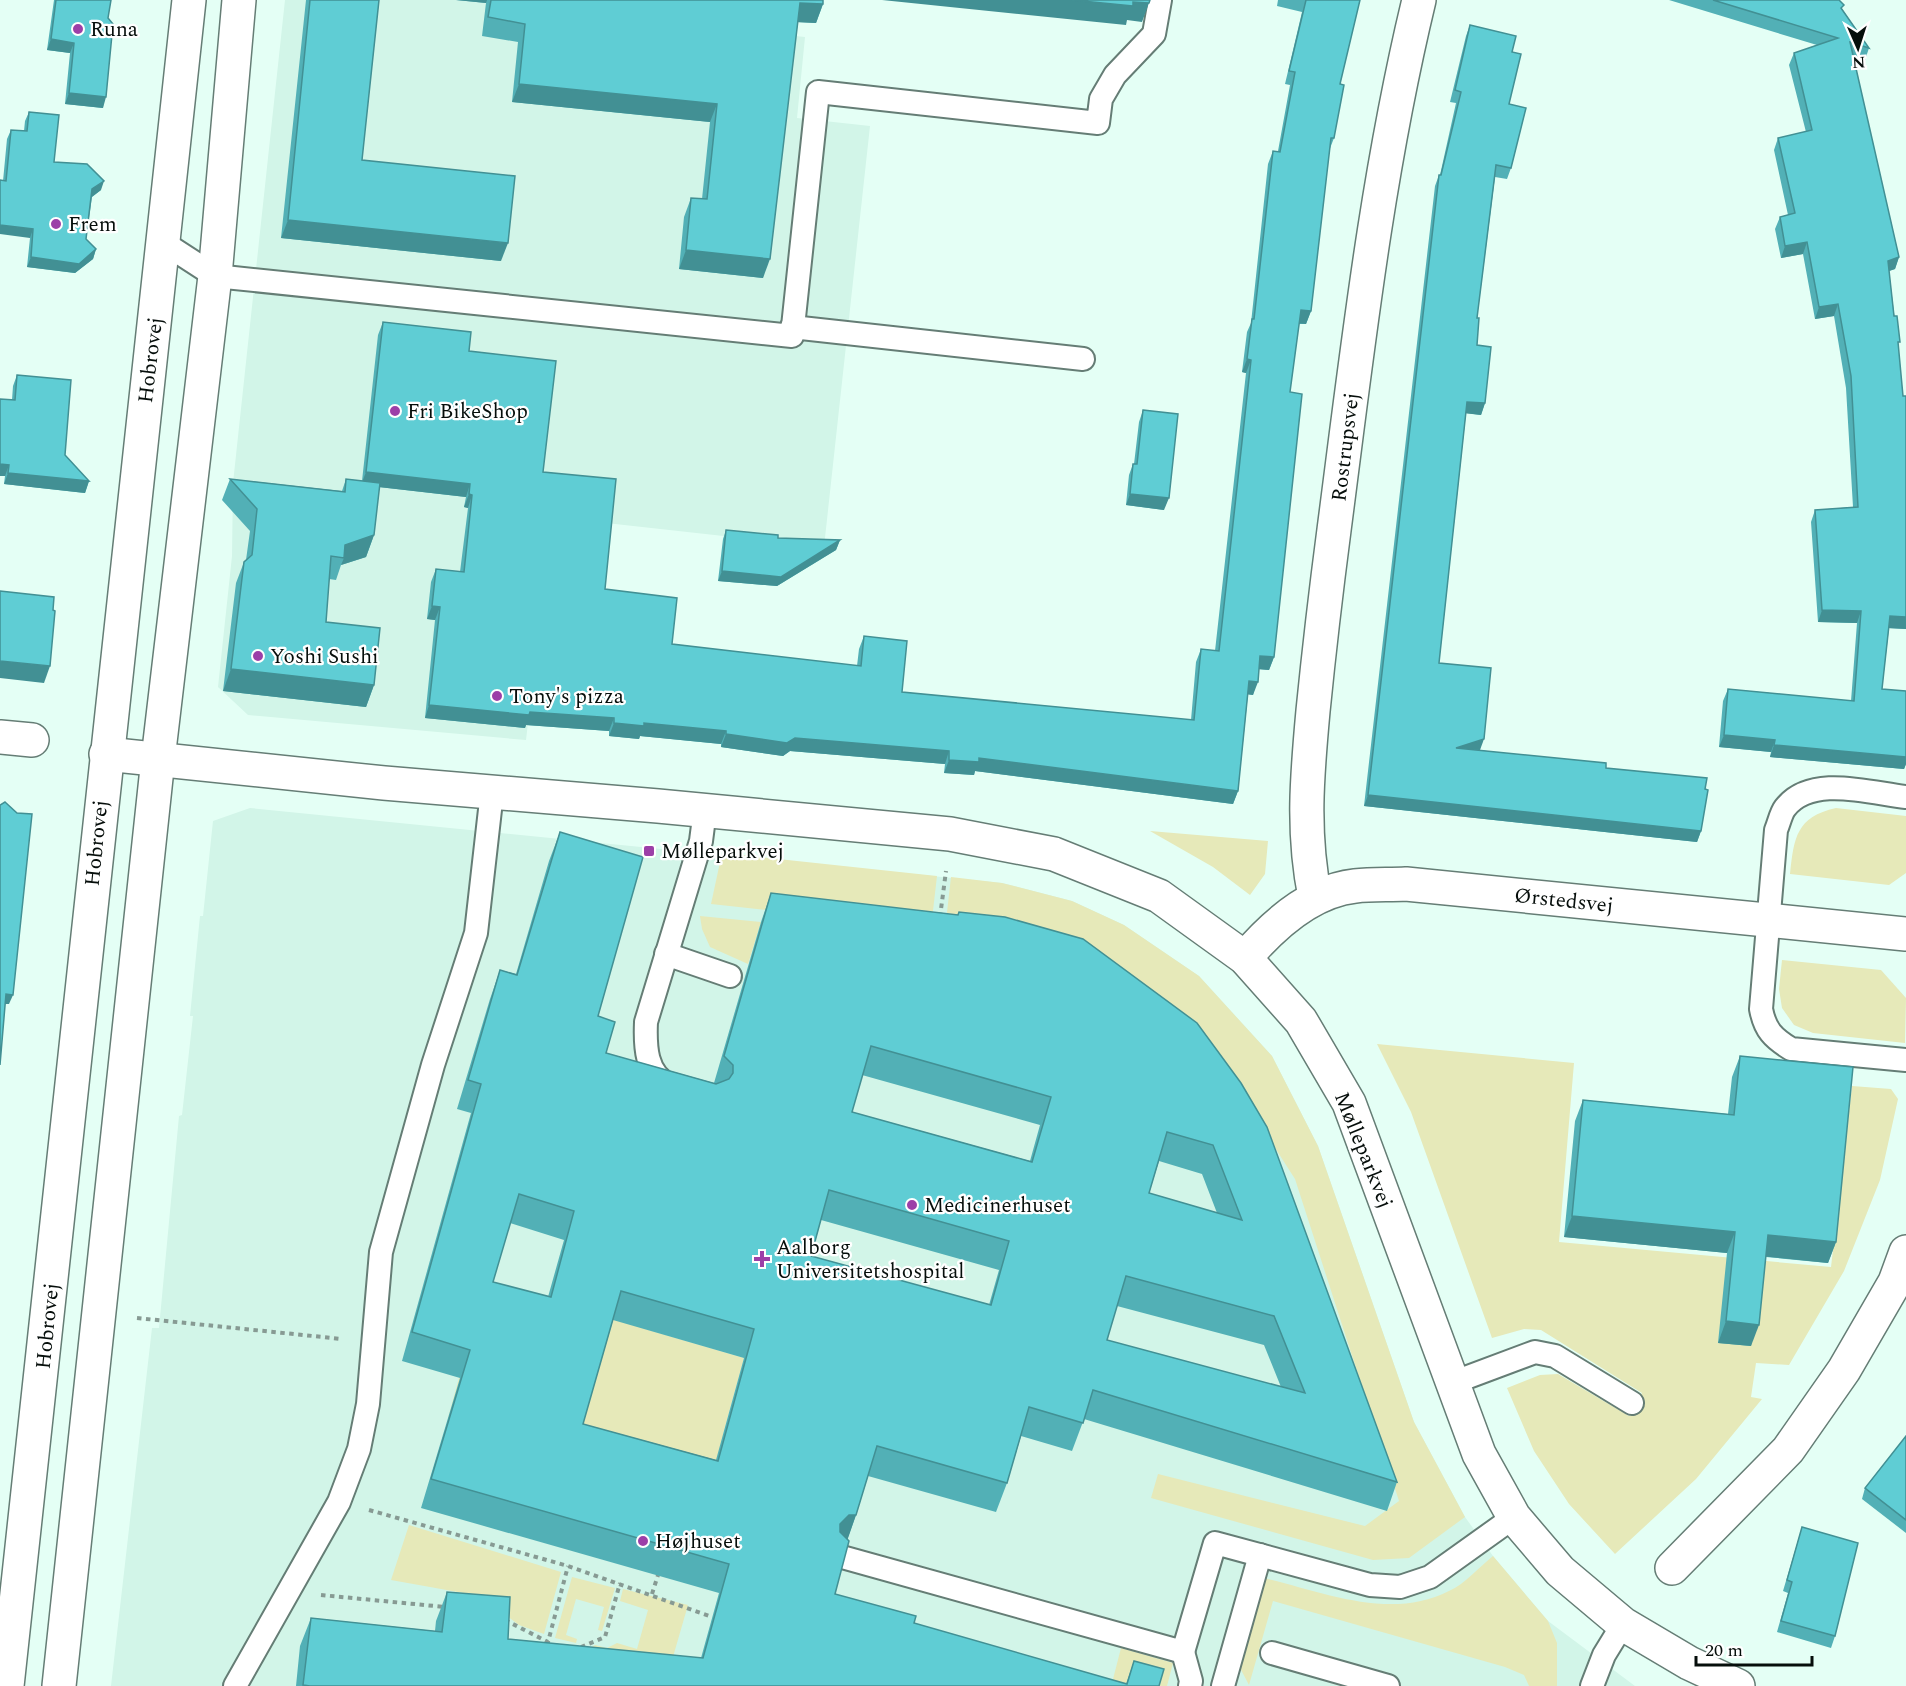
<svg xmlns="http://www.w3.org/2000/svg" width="1906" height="1686" font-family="Spectral,serif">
<rect width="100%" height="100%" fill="#e4fff5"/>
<g fill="#d2f5e8">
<path d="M285 0H456L805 37 797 118 870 126 824 547 552 517 526 740 248 715 218 687 232 556 233 483Z"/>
<path d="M250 808 1002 883 1072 901 1124 925 1199 976 1272 1056 1318 1146 1414 1422 1465 1517 1493 1556 1548 1621 1635 1686H111L152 1328H159L179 1116 182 1115 193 1016H190L200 916H203L213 821Z"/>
</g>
<g fill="#e6e9b9">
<path d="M1836 808 1906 816V873L1889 885 1790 874C1794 838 1796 817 1836 808Z"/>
<path d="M1150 831 1268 841 1265 874 1250 895 1213 867Z"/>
<path d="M722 853 937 876 931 928 711 904Z"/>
<path d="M951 877 1002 883 1072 901 1124 925 1199 976 1272 1056 1318 1146 1414 1422 1465 1517 1409 1558 1373 1560 1151 1498 1158 1474 1365 1526 1399 1501 1295 1179 1247 1104 945 930Z"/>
<path d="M700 916 761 922 748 964 710 947 702 929Z"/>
<path d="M1782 960 1881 970 1906 998 1905 1043 1813 1033 1794 1025 1782 1008 1779 989Z"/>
<path d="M1377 1044 1574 1063 1559 1242 1831 1267 1852 1086 1891 1089 1898 1099 1880 1180 1844 1271 1789 1365 1756 1363 1751 1397 1762 1399 1696 1479 1615 1554 1569 1504 1534 1451 1507 1388 1540 1375 1558 1374 1629 1416 1642 1393 1541 1330 1524 1329 1492 1338 1411 1112Z"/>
<path d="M621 1285 645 1329 744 1358 723 1434 751 1492 448 1418 459 1378Z"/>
<path d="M409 1525 561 1572 544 1634 519 1625 480 1596 391 1580Z"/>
<path d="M1493 1556 1548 1621 1557 1643V1686H1529L1524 1675 1505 1667 1273 1601 1249 1685 1239 1666 1264 1578C1323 1592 1391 1621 1449 1591 1465 1584 1479 1567 1493 1556Z"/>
<path d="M572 1577 615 1588 602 1631 598 1630 604 1607 576 1599 566 1635 577 1639 576 1643 555 1638Z"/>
<path d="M623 1589 688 1605 666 1681 584 1652 595 1645 607 1648 617 1643 637 1649 648 1610 620 1601Z"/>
<path d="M1121 1648 1173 1663 1167 1686H1121L1112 1683Z"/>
</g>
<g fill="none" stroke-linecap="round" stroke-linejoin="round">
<g stroke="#657d75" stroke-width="26">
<g id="service">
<path d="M164 243 215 276 792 336 818 92 1098 123 1101 99 1115 75 1154 34 1160 0"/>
<path d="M792 327 1083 359"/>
<path d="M1906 797C1870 793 1811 774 1785 808 1781 813 1779 823 1776 830L1761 1009C1765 1030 1773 1038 1791 1049L1906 1060"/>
<path d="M666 954 730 976"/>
<path d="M671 1086C645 1075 645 1045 646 1022L701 841 705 810"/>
<path d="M1452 1383 1535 1352 1555 1356 1632 1403"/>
<path d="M842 1557 1183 1652 1215 1543 1370 1585 1400 1587 1430 1577 1514 1517"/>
<path d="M1183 1652 1191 1681 1190 1686"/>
<path d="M1272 1653 1388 1686"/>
<path d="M235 1686 339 1502 359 1449 368 1404 381 1252 433 1065 476 933 492 792"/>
<path d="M1223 1686 1260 1555"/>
<path d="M1592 1686 1604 1655 1623 1624"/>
</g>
</g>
<g stroke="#657d75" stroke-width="36">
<g id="minor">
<path d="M0 737 32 740"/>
<path d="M106 754 384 783 658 806 950 834 1054 854 1159 896 1245 958 1301 1021 1349 1103 1479 1454 1514 1517 1560 1571 1623 1624 1689 1663 1738 1686"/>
<path d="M1315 897C1302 833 1307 776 1313 711 1319 651 1326 591 1334 530 1357 353 1377 174 1419 0"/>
<path d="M1245 958C1273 925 1310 891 1355 886 1372 884 1389 885 1406 884L1906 934"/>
<path d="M1672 1568 1788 1450 1844 1370 1895 1282 1906 1252"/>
</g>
</g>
<g stroke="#657d75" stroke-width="36">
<g id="secondary">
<path d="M7 1686 189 0"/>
<path d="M59 1686 158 759 215 276 239 0"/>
</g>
</g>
<g stroke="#879a93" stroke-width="4" stroke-dasharray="4.5 4.5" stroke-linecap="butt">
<path d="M940 917 946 871"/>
<path d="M137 1318 342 1339"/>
<path d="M369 1510 568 1566 712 1617"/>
<path d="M652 1594 658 1575"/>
<path d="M321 1595 445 1607"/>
<path d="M505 1620 548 1642 568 1566"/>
<path d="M581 1647 605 1637 620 1583"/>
</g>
<use href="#service" stroke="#fff" stroke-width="22"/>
<use href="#minor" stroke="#fff" stroke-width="33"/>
<use href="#secondary" stroke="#fff" stroke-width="33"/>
</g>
<g fill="#52b0b6" fill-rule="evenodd">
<path d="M54 0H111L108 18 103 108 65 104 70 53 47 50Z"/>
<path d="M306 0H379L362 160 501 261 281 238Z"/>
<path d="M456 0H823V4L816 23 798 22 763 278 679 269 684 217 691 198 702 199 710 122 512 102 518 42 482 36 486 3Z"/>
<path d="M1278 0H1360L1340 84 1334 138 1329 151 1311 311 1306 324H1299L1290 392 1274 657 1269 670 1259 669 1253 695 1248 694 1238 791 1233 804 975 771 974 775 944 773 945 764 790 751 783 756 721 747V744L640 736 639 739 609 736V731L526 725 525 728 425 718 435 620 427 619 431 582 436 569 460 572 468 508 464 507 466 497 379 487 374 535 366 557 341 565 336 580 329 579 326 622 374 685 366 707 223 691 236 583 244 562 246 560 250 531 222 500 230 479 342 491 346 479 362 481 378 335 383 322 469 351 543 472 605 589 672 644 857 666 859 649 864 636 902 692 1191 720 1196 662 1201 649 1215 651 1246 373 1242 372 1247 332 1251 323 1268 164 1273 151H1278L1290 85 1285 84 1302 12 1277 6Z"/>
<path d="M1669 0H1839L1842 9 1869 48 1865 60 1853 56 1899 257 1895 269 1889 271 1898 346 1906 629 1889 628 1882 689 1906 691V764L1904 769 1770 757 1771 752 1719 747 1723 701 1728 689 1851 701 1857 623 1818 622 1811 522 1815 510 1853 507 1846 388 1834 316 1815 319 1803 254 1781 258 1775 229 1780 217 1788 215 1774 150 1778 138 1806 132 1789 65 1794 53 1817 45Z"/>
<path d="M1470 25 1512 52 1509 104 1511 168 1507 179 1495 177 1477 318V345L1485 403 1481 415 1466 413 1439 663 1480 750 1606 768 1701 831 1697 842 1364 806 1435 186 1439 175H1440L1456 103 1450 102 1466 36Z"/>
<path d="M29 112 54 162 101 190 92 197 86 239 96 249 93 259 75 273 27 267 30 238 3 181 7 139 11 130 24 131 25 121Z"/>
<path d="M17 375 65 455 89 481 85 493 4 484 5 476H0V399L12 400 13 386Z"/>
<path d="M1143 410 1164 510 1126 505 1129 475 1133 464H1134L1139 422Z"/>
<path d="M726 530 778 538 840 540 836 550 777 586 718 581 723 539Z"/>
<path d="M560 832 606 1053 714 1083 761 922 771 893 1197 1023 1397 1482 1387 1511 1084 1419 1072 1451 1021 1436 1007 1483 996 1512 868 1476 856 1515 847 1540 835 1594 914 1623 1126 1684 1134 1661 1159 1686H296L300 1646 311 1618 435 1631 436 1621 447 1592 508 1639 701 1658 719 1593 421 1508 460 1378 402 1361 471 1113 457 1109 490 999 500 970 516 974 549 861ZM862 1075 1040 1125 1030 1161 852 1112ZM1159 1161 1202 1174 1217 1213 1149 1193ZM821 1220 999 1270 989 1305 811 1256ZM510 1223 564 1240 548 1297 493 1282ZM1117 1306 1264 1345 1281 1387 1107 1340ZM613 1320 744 1358 716 1460 583 1424Z"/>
<path d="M1740 1056 1836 1242 1828 1263 1766 1257 1751 1346 1718 1343 1727 1253 1564 1237 1575 1121 1583 1100 1728 1114 1732 1077Z"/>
<path d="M1906 1436V1533L1862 1499 1865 1488Z"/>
<path d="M1802 1527 1835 1636 1831 1648 1777 1632 1788 1593 1783 1591Z"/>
</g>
<g fill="#429094">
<path d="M456 0H487L486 3Z"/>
<path d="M882 0H1072L1149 3 1142 22 1127 20 1126 25Z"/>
<path d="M800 3 823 4 816 23 794 22Z"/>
<path d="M51 39 74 43 70 53 47 50Z"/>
<path d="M519 84 717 104 710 122 512 102Z"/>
<path d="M69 93 106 97 103 108 65 104Z"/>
<path d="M104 181 101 190 89 199 92 189Z"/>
<path d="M288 220 508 243 501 261 281 238Z"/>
<path d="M0 225 33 229 30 238 0 234Z"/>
<path d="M1807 242 1803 254 1781 258 1785 246Z"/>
<path d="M96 249 93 259 75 273 27 267 31 257Z"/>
<path d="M686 250 770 259 763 278 679 269Z"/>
<path d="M1899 257 1895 269 1883 273 1888 261Z"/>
<path d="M1838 304 1834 316 1815 319 1819 307Z"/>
<path d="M1301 310 1311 311 1306 324 1296 323Z"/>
<path d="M1247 359 1251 360 1246 373 1242 372Z"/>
<path d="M1467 402 1485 403 1481 415 1463 413Z"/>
<path d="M0 464 9 465 5 476H0Z"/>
<path d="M366 472 470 484 466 497 361 485Z"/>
<path d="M8 473 89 481 85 493 4 484Z"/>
<path d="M469 494 472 495 468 508 464 507Z"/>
<path d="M1130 494 1169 498 1164 510 1126 505Z"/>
<path d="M374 535 366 557 341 565 344 558 345 545Z"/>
<path d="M840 540 836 550 777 586 718 581 722 571Z"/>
<path d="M432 606 440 607 435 620 427 619Z"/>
<path d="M1822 610 1861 611 1857 623 1818 622Z"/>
<path d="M1890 616 1906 617V629L1886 628Z"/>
<path d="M1260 656 1274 657 1269 670 1256 669Z"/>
<path d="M0 661 50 666 44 683 0 678Z"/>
<path d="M231 669 374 685 366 707 223 691Z"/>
<path d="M1249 681 1258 682 1253 695 1244 694Z"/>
<path d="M429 705 614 718 609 731 526 725 525 728 425 718Z"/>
<path d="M614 723H644L726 731 721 744 640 736 639 739 609 736Z"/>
<path d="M726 734 795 738 949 751 945 764 790 751 783 756 721 747Z"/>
<path d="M1724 735 1775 740 1771 752 1719 747Z"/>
<path d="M1484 739 1480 750 1456 748Z"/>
<path d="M1774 745 1906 757V764L1904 769 1770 757Z"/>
<path d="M979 758 1238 791 1233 804 975 771 974 775 944 773 949 760Z"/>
<path d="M1368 795 1701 831 1697 842 1364 806Z"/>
<path d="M6 994 13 995 9 1004H3Z"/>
<path d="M1572 1216 1735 1232 1727 1253 1564 1237Z"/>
<path d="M1768 1235 1836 1242 1828 1263 1760 1256Z"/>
<path d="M1726 1321 1759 1325 1751 1346 1718 1343Z"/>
<path d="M849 1515H856L846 1544H838L840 1524Z"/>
</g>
<g fill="#5fcdd4" stroke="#429094" stroke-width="1.5" fill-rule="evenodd">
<path d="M56 0H111L108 18 113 24 106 97 69 93 74 43 51 39Z"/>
<path d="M310 0H379L362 160 515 176 508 243 288 220Z"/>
<path d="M491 0H823V4L800 3 770 259 686 250 691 198 707 199 717 104 519 84 525 24 488 17Z"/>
<path d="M1072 0H1150L1149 3 1133 2V6Z"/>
<path d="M1306 0H1360L1340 84 1344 85 1334 138H1331L1311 311 1301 310 1290 392 1302 394 1274 657 1260 656 1258 682 1249 681 1238 791 979 758V762L949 760V751L795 738 787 743 726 734V731L644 723V726L614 723V718L530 712 529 715 429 705 440 607 432 606 436 569 464 572 472 495 469 494 470 484 366 472 383 322 471 332 469 351 556 361 543 472 616 479 605 589 677 598 672 644 861 666 864 636 907 641 902 692 1194 720 1201 649 1219 651 1251 360 1247 359 1252 319H1254L1273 151 1280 152 1295 72 1289 71Z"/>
<path d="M1713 0H1839L1844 5 1841 8 1869 48 1850 42 1899 257 1888 261 1894 316H1897L1900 342H1898L1903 396H1906V617L1890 616 1882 689 1906 691V757L1774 745 1775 740 1724 735 1728 689 1854 701 1861 611 1822 610 1815 510 1858 507 1851 376 1838 304 1819 307 1807 242 1785 246 1780 217 1795 213 1778 138 1812 130 1794 53 1838 38Z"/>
<path d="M1470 25 1516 36 1512 52 1521 54 1509 104 1526 108 1511 168 1496 165 1477 318H1479L1477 345 1491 347 1485 403 1467 402 1439 663 1491 668 1484 739 1456 748 1606 763V768L1707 778 1705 789 1708 790 1701 831 1368 795 1439 175H1441L1461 92 1455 90Z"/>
<path d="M29 112 59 115 54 162 87 164 104 181 92 189 86 239 96 249 79 264 31 257 33 229 0 225V180L6 181 11 130 27 131Z"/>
<path d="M17 375 71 380 65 455 89 481 8 473 9 465 0 464V399L15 400Z"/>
<path d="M1143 410 1178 414 1169 498 1130 494 1133 464H1137Z"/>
<path d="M230 479 345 492 346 479 380 483 374 535 345 545 344 558 331 556 326 622 380 628 374 685 231 669 244 562 252 555 257 509Z"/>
<path d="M726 530 778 535V538L840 540 781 577 722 571Z"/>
<path d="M0 591 54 597 53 610 55 611 50 666 0 661Z"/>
<path d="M5 802 17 813 32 814 13 995 6 994 0 1065V805Z"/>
<path d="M560 832 643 857 598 1016 615 1022 606 1053 716 1084 729 1079 733 1073V1065L724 1056 771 893 958 915 959 912 1005 917 1083 939 1197 1023 1241 1083 1267 1127 1397 1482 1093 1390 1083 1423 1029 1407 1007 1483 877 1446 856 1515H849L840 1524V1532L849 1541 835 1594 916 1616 914 1623 1127 1684 1134 1661 1164 1669 1159 1686H310L303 1685 311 1618 442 1632 447 1592 510 1597 508 1639 703 1658 729 1564 431 1479 470 1350 412 1332 481 1084 468 1080 500 970 517 975ZM871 1046 1051 1097 1032 1162 852 1112ZM1167 1132 1213 1145 1242 1220 1149 1193ZM829 1190 1009 1241 991 1305 811 1256ZM519 1194 574 1211 551 1297 493 1282ZM1126 1276 1274 1316 1305 1393 1107 1340ZM621 1291 754 1329 718 1461 583 1424Z"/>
<path d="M1740 1056 1853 1067 1836 1242 1768 1235 1759 1325 1726 1321 1735 1232 1572 1216 1583 1100 1734 1115Z"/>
<path d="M1906 1436V1520L1865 1488Z"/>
<path d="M1802 1527 1858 1543 1835 1636 1781 1621 1792 1582 1787 1580Z"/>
</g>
<g fill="#9c3fa8" stroke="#fff" stroke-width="2">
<circle cx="78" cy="29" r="6"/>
<circle cx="56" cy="224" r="6"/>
<circle cx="395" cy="411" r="6"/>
<circle cx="258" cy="656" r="6"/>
<circle cx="497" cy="696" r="6"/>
<rect x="643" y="845" width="12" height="12" rx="3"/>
<circle cx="912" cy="1205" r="6"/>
<path d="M759 1250h6v6h6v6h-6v6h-6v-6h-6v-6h6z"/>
<circle cx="643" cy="1541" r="6"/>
</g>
<g text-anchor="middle" stroke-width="4.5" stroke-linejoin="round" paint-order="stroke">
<g font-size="21" fill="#060e0b" stroke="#fff" text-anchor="start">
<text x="90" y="36">Runa</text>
<text x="68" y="231">Frem</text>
<text x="407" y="418">Fri BikeShop</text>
<text x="270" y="663">Yoshi Sushi</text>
<text x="509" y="703">Tony's pizza</text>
<text x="661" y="858">Mølleparkvej</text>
<text x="924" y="1212">Medicinerhuset</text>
<text x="776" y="1254">Aalborg<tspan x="776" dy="24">Universitetshospital</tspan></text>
<text x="655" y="1548">Højhuset</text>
</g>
<g font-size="21" fill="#060e0b" stroke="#fff">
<text transform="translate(150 360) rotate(-83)" y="7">Hobrovej</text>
<text transform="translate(1345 447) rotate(-83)" y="7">Rostrupsvej</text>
<text transform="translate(96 843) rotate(-84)" y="7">Hobrovej</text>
<text transform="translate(1564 900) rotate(6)" y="7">Ørstedsvej</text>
<text transform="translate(1364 1150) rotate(68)" y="7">Mølleparkvej</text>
<text transform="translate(47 1326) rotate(-84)" y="7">Hobrovej</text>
</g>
</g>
<g transform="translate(1858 48) rotate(177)" stroke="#ffffff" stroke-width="4.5" paint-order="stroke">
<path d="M0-4.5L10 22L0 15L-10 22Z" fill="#060e0b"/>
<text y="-9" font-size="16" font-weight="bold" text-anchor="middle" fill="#060e0b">N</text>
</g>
<path d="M1696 1656v9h116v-9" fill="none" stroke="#060e0b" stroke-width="3"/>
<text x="1705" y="1656" font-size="18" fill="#060e0b" stroke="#ffffff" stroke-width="4.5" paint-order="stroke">20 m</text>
</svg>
